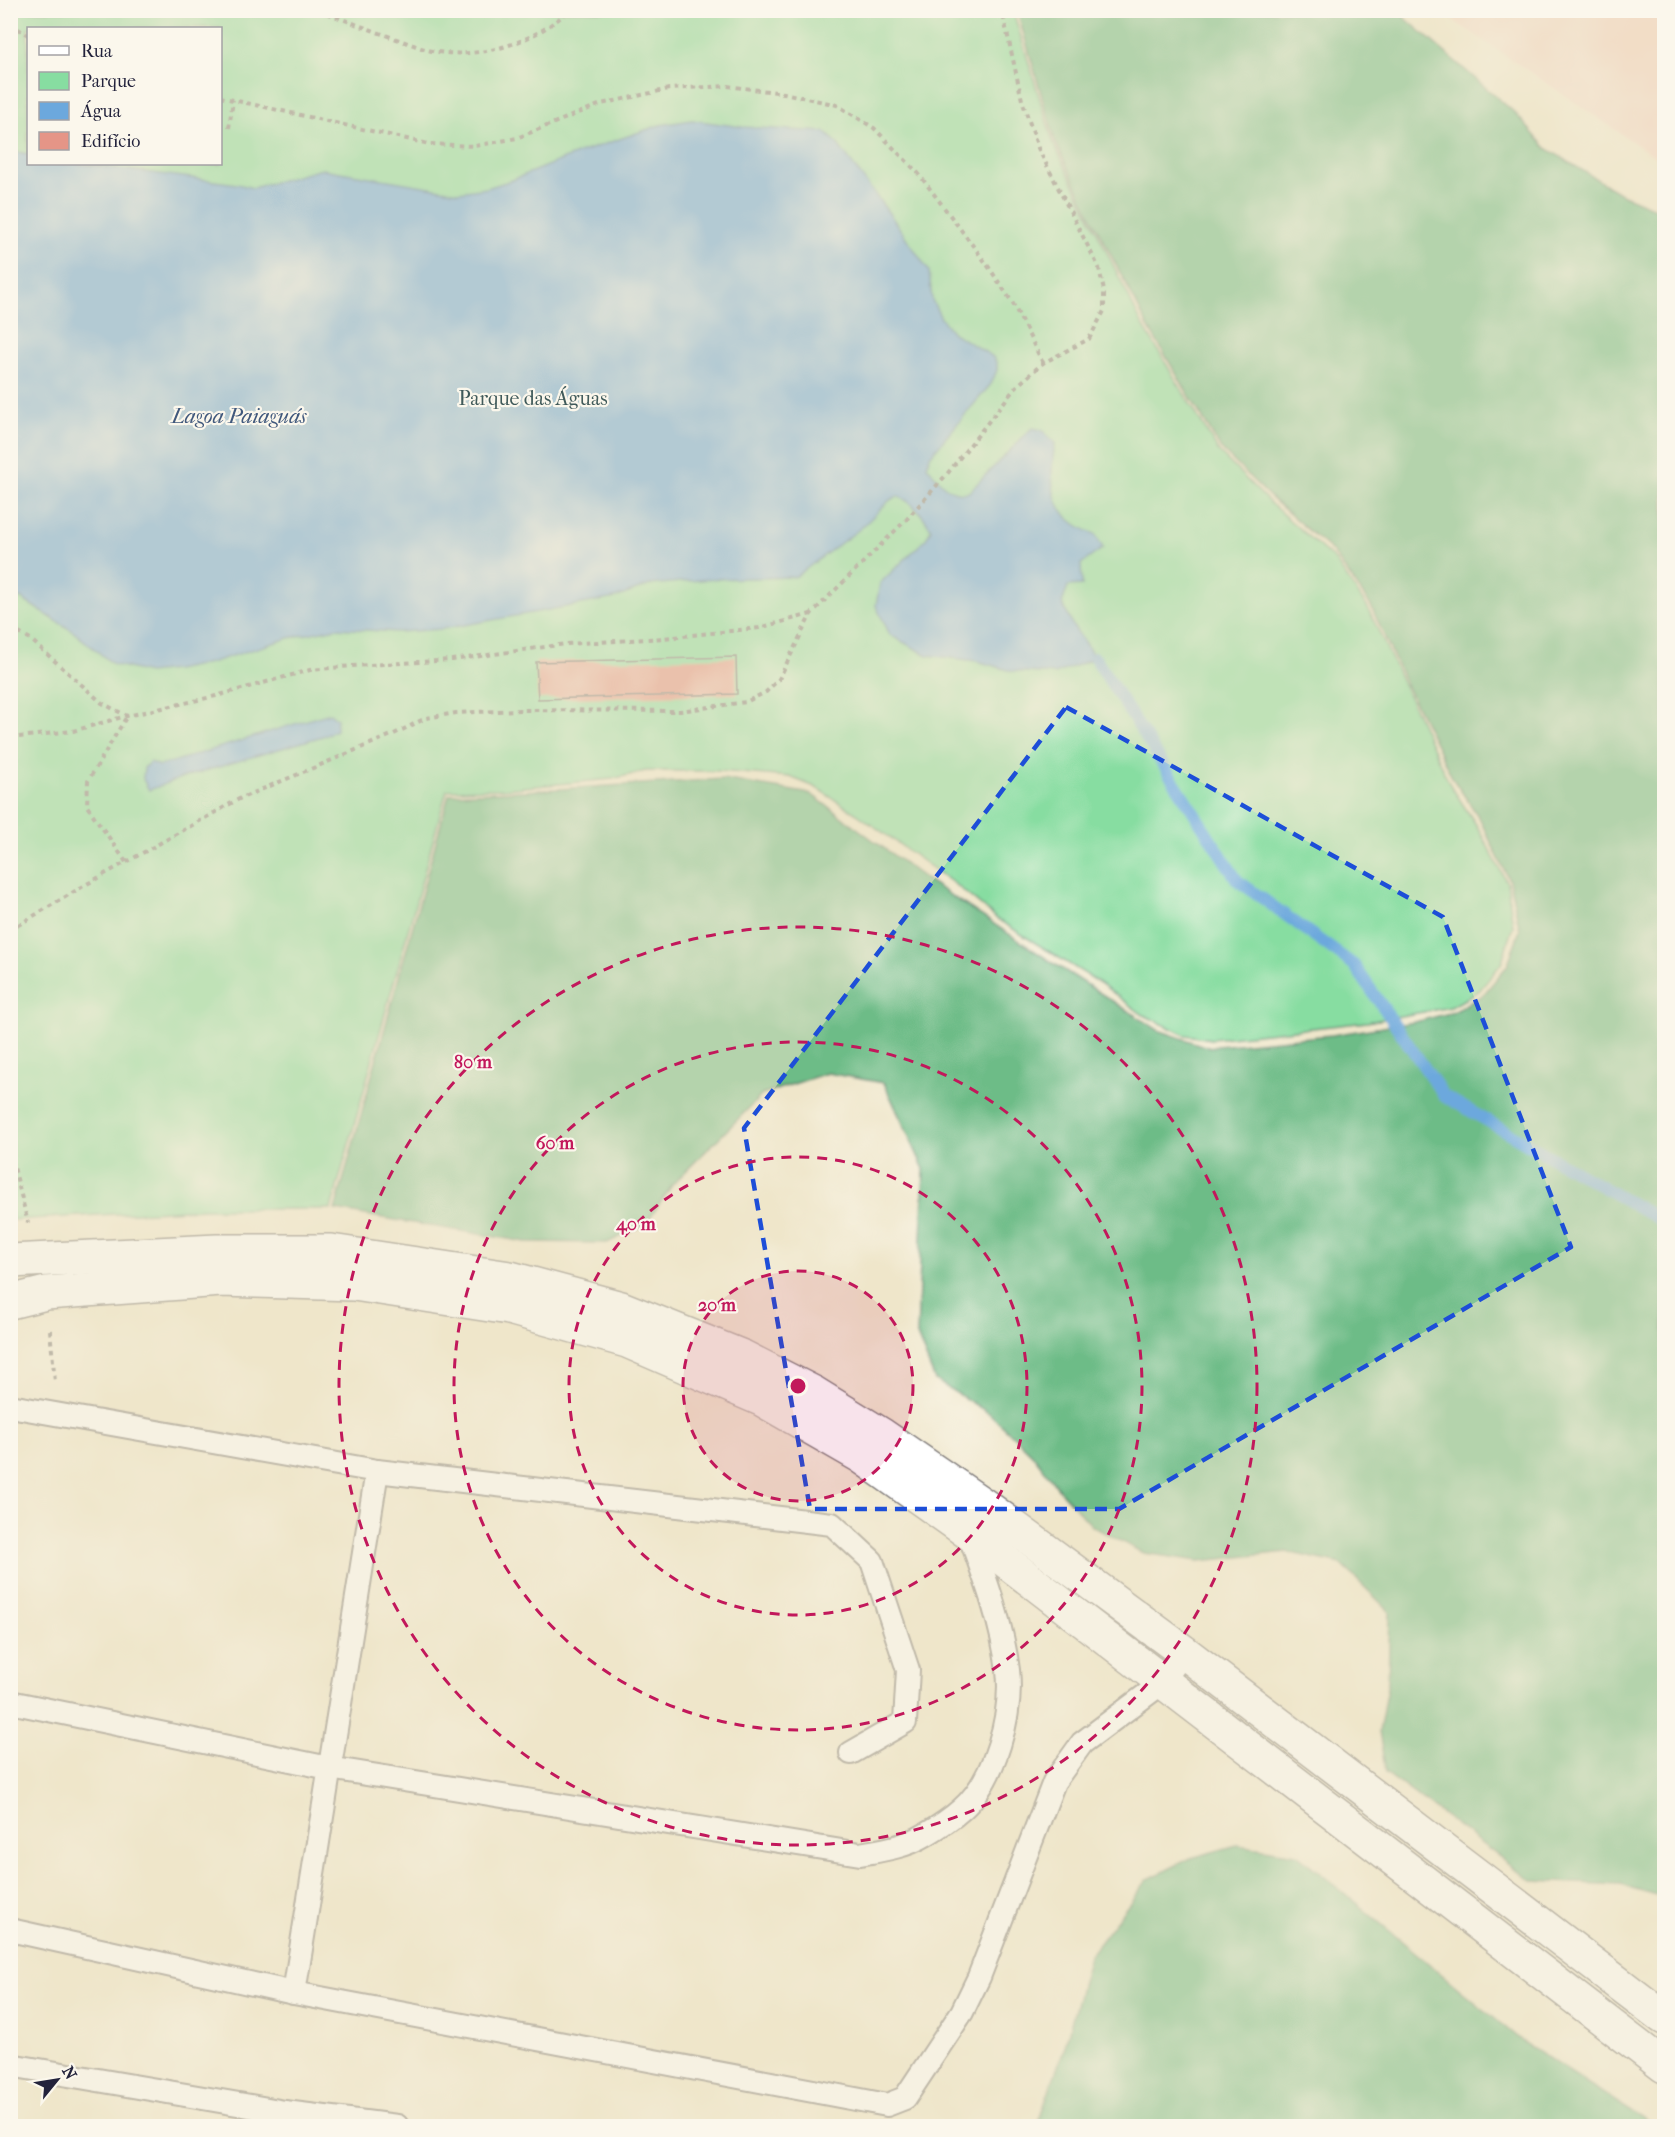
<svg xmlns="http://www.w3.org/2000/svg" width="1675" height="2137" font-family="'IM FELL French Canon',serif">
<rect width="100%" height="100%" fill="#fbf7ec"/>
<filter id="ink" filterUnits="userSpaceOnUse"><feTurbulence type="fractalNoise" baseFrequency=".0167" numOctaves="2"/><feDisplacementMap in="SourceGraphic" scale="12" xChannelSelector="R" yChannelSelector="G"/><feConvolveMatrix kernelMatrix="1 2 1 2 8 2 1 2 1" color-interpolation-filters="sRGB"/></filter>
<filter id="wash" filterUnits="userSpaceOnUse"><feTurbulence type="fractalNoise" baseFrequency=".008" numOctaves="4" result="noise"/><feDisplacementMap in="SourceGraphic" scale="24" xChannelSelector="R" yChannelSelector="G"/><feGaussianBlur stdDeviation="1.35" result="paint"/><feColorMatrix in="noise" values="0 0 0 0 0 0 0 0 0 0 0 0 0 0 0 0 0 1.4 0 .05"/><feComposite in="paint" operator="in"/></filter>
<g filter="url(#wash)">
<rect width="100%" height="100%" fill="#efe6ca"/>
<path fill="#f5d2c2" d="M1441 11H1664V163L1450 18Z"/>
<path fill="#87dda1" stroke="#54806e" stroke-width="1.5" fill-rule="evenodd" d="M11 11H1013L1053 142 1141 322 1219 452 1270 503 1334 559 1368 608 1449 783 1477 826 1507 883 1513 926 1501 964 1479 991 1451 1007 1367 1022 1212 1039 1185 1035 1142 1014 1100 983 997 919 956 885 857 814 815 787 790 777 718 771H646L612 779 504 789 447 790 331 1209H204L11 1220ZM28 28H220V164H28Z"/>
<g fill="#6dbc87" stroke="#486f61" stroke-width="1.5">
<path d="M1017 11H1397L1515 113 1546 148 1619 193 1664 212V1897L1621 1885 1532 1881 1386 1773 1379 1732 1388 1682 1390 1612 1341 1564 1287 1552 1199 1561 1143 1553 1092 1526 1061 1492 1032 1454 989 1413 935 1380 917 1335 924 1169 884 1083 827 1073 763 1094 673 1184 645 1225 607 1243 526 1242 335 1210 449 794 525 791 723 779 811 794 927 880 1053 963 1158 1030 1207 1047 1332 1035 1415 1022 1454 1012 1483 995 1507 966 1520 930 1509 880 1478 816 1453 779 1407 687 1371 606 1332 551 1271 498 1221 449 1147 325 1092 218 1055 141Z"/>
<path d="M1237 1845 1297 1854 1523 2042 1654 2126H1037L1065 2046 1089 1956 1148 1879 1191 1858Z"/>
</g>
<g fill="#6ca8dd" stroke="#47658c" stroke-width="1.5">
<path d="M692 120 742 127 825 132 836 142 891 216 929 271 932 300 941 318 953 333 992 356 997 363V370L991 384 930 456 927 466C940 481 947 496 969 492L1032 428 1042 430 1055 443C1048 484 1050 518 1095 534L1103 548 1081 564 1082 585 1068 586 1062 603 1073 626 1095 658 1055 674 1012 671 977 661 927 655 890 635 876 606 880 583 926 539 931 529C925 517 911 501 898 496L890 500 861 528 795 577 710 579 650 585 615 598 442 629 398 632 336 628 289 638 210 663 175 670 148 673 113 664 71 630 20 598 11 595V151L28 154V164H83L237 184 253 188 322 169 459 192 487 188 512 180 579 153 660 125Z"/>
<path d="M330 713 337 719 336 730 326 735 181 778 149 790 143 779 144 768 150 762 160 766Z"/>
</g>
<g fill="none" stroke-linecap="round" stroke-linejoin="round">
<path stroke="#6ca8dd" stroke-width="12" d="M1095 658 1237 880 1354 965 1444 1096 1664 1222"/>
</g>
<g id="blocks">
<path fill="#e59587" d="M736 657 737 694 538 699 536 662Z"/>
</g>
</g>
<g filter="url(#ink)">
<use href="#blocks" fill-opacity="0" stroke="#888482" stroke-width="1.5"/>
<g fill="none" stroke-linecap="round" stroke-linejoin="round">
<g stroke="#888482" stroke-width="26">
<g id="lane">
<path d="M10 1406 377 1471 832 1524 872 1561 908 1670 905 1722 851 1753"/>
<path d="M10 1702 329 1768 860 1854C882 1850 905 1847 925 1835 937 1828 952 1818 962 1809 995 1780 1013 1713 1008 1670 1002 1623 985 1578 969 1534"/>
<path d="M10 1930 294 1993 887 2105 905 2098 962 2012 979 1977 1054 1782 1082 1743 1162 1683 1184 1652"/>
<path d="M294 1993 377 1471"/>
<path d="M10 2065 285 2112 397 2126"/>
</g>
</g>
<g stroke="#888482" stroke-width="36">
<g id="secondary">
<path d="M10 1261 217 1251H331L510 1278 621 1308 743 1357 814 1393 882 1435 991 1510 1184 1652 1664 2018"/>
<path d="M10 1302 46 1293 221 1280 354 1284 509 1308 627 1341 761 1399 862 1457 969 1533 1664 2066"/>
</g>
</g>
<g stroke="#888482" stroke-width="4" stroke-dasharray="4.5 4.5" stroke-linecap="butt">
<path d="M319 10C347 21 374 31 402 41 412 44 422 49 432 51 480 60 534 43 569 10"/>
<path d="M10 24 28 35"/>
<path d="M220 97 429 144 475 146 517 138 601 104 669 89 727 86 784 93 837 105 874 128 918 173 986 263 1012 302 1043 363"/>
<path d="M229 128 233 100"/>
<path d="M10 629 29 638 102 703 127 716 216 696 310 670 352 666 452 660 566 644 664 638 759 628 811 614"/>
<path d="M10 738 73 731 126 716"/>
<path d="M126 862 87 806 88 781 127 716"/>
<path d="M10 930 87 884 239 799 394 734 426 718 456 713 519 710 680 711 746 702 766 692 779 679 811 614 906 520 947 474 1016 387 1043 363 1089 339 1104 311V291L1099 268 1038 148 1022 100 1002 10"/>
<path d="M10 1151 28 1223"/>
<path d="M50 1330 55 1382"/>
</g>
<use href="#lane" stroke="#fff" stroke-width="22"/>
<use href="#secondary" stroke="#fff" stroke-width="33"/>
</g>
</g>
<path d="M0 0H1675V2137H0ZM1066 707 1443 917 1571 1247 1119 1509H810L744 1128Z" fill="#efe6ca" fill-opacity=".55" fill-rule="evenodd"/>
<path fill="none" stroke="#1d4ed8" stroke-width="4.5" stroke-dasharray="12 8" stroke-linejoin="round" d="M1066 707 1443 917 1571 1247 1119 1509H810L744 1128Z"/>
<circle cx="798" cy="1386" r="115" fill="#c2185b" fill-opacity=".12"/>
<g fill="none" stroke="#c2185b" stroke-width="3" stroke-dasharray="10 8">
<circle cx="798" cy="1386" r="115"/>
<circle cx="798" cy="1386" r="229"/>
<circle cx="798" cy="1386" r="344"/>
<circle cx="798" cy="1386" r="459"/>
</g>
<g text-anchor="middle" stroke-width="4.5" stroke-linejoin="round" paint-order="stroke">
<g font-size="20" fill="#405a5a" stroke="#fbf7ec">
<text x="533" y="405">Parque das Águas</text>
</g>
<g font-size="21" font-style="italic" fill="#40587c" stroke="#fbf7ec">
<text x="239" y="423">Lagoa Paiaguás</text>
</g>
</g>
<circle cx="798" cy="1386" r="9" fill="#c2185b" stroke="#fbf7ec" stroke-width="3"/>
<g font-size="18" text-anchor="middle" font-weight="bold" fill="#c2185b" stroke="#fbf7ec" stroke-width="4.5" stroke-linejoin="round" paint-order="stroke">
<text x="473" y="1068">80 m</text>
<text x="555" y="1149">60 m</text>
<text x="636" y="1230">40 m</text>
<text x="717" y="1311">20 m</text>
</g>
<rect width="1675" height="2137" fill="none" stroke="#fbf7ec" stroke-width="36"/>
<rect x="27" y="27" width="195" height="138" fill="#fbf7ec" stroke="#a4a2a5" stroke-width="1.5"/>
<rect x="39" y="46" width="30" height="9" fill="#ffffff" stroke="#a4a2a5" stroke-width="1.5"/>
<text x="81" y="57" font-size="18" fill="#22223b">Rua</text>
<rect x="39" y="72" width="30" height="18" fill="#87dda1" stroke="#a4a2a5" stroke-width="1.5"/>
<text x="81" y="87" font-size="18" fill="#22223b">Parque</text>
<rect x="39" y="102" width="30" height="18" fill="#6ca8dd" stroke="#a4a2a5" stroke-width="1.5"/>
<text x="81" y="117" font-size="18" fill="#22223b">Água</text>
<rect x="39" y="132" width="30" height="18" fill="#e59587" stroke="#a4a2a5" stroke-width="1.5"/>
<text x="81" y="147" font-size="18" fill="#22223b">Edifício</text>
<g transform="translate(57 2080) rotate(60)" stroke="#fbf7ec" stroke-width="4.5" paint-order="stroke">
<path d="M0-4.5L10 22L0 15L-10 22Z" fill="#22223b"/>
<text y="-9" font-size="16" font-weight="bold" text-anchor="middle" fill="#22223b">N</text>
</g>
</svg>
